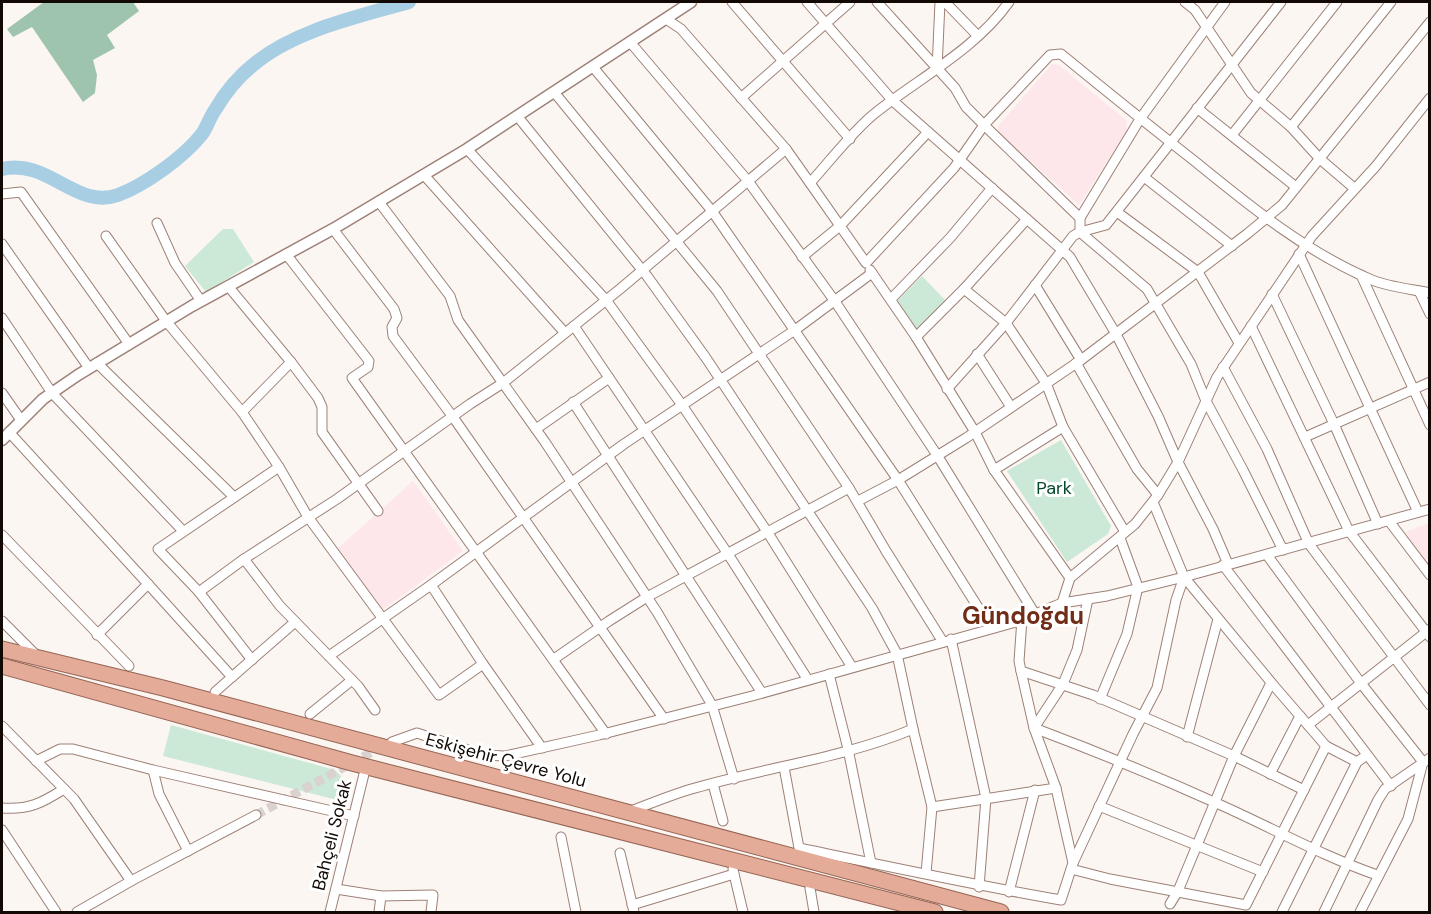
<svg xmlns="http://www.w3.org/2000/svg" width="1431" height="914" font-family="'DM Sans',sans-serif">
<rect width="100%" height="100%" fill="#fcf6f3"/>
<g fill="#fde7ea">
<path d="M1052 64 1059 65 1126 120 1127 131 1079 205 998 132V126Z"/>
<path d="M413 481 463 551 381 611 335 551Z"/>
<path d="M1429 523H1430L1429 566 1405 532Z"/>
</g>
<g fill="#cbe9d6">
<path d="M223 229H233L254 262 206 292 185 266Z"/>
<path d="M922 276 947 302 919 335 896 302Z"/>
<path d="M1061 440 1111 526 1108 534 1067 562 1007 471Z"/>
<path d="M171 725 335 770 349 784V803L163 756Z"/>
</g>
<path fill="#9fc4ad" d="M44 2H133L139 11 107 35 115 48 93 60 97 75 95 93 83 102 32 27 13 37 7 29Z"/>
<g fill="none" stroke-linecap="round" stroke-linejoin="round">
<path stroke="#a8cee4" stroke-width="14" d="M2 169C48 158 76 210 118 195 145 185 184 157 202 134 207 127 210 117 215 110 225 93 238 77 253 65 294 30 358 17 409 2"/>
<path stroke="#d9d2cf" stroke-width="9" stroke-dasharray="9 4.5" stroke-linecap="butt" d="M256 815 383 746"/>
<g stroke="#9d8176" stroke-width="11">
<g id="minor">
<path d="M732 2 850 139"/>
<path d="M807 2 893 101 1070 257 1116 334 1158 416 1178 462 1213 529 1228 564"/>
<path d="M945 2 977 35"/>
<path d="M1185 2 1195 10 1251 93 1291 127 1320 159 1354 188"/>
<path d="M1225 2 1140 119 1080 218V232L1147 289 1191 364 1206 401 1243 470 1283 550"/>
<path d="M630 42 748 181 834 300 937 455 1035 614"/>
<path d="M593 67 712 211 898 480 991 628"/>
<path d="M937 69 940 2"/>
<path d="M554 92 717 291 849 488"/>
<path d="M741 98 850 2"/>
<path d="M1197 108 1296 187"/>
<path d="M518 117 647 276 706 358 872 608 897 654 913 729C844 758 767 767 695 788 673 794 652 803 631 811"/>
<path d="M1291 127 1391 2"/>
<path d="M1232 135 1337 2"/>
<path d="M467 149 606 300 682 405 768 533 852 667"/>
<path d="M786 149 810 183C829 162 853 131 874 114 919 78 975 50 1009 2"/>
<path d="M424 175 565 333"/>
<path d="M1144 177 1232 246"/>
<path d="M810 183 866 263 954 168 984 125 966 107 955 88 877 2"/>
<path d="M2 194 21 192 129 344"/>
<path d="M379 202 450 296 458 320 545 442 657 612 712 705 734 779"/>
<path d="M1117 212 1198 272 1239 343"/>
<path d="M1080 218 984 125 1050 55 1061 54C1106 91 1151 127 1197 163 1251 207 1306 252 1372 280 1389 287 1411 289 1430 293"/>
<path d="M157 223 175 263 201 301"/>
<path d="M333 229 394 309 397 318 392 327 393 336 453 417 664 719"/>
<path d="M106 236 166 321 242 412 279 467 158 549 199 592 252 660"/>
<path d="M2 244 89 368"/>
<path d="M286 254 369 361 368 367 352 378 606 734"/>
<path d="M1299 254 1418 512"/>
<path d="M802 257 841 225 928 132"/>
<path d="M870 270 916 337 975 432 994 470 1070 578"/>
<path d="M1361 275 1430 425"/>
<path d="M1035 285 1081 360"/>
<path d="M228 286 291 362 318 398 322 407V432L378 511"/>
<path d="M964 289 1006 323 1046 383 1063 427"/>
<path d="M1419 291 1430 314"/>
<path d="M1272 294 1334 424 1378 524"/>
<path d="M891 299 950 238 992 188"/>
<path d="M2 318 52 393 183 531"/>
<path d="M574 326 728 554 808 680"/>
<path d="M1251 326 1349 531 1430 637"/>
<path d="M916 337 964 289 1027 219"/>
<path d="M977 354 1011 407"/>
<path d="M97 363 234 497"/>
<path d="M1076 363 1137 469 1158 495"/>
<path d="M1223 367 1267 449 1309 544 1430 705"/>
<path d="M947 389 1006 323 1073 236 1080 232 1106 225 1281 2"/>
<path d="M2 393 21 420"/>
<path d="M573 402 762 693"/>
<path d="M242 412 291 362"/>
<path d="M536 429 609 378"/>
<path d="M9 432 148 584 97 635"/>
<path d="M1305 437 1430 382"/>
<path d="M279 467 308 517 439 695 483 664 542 748"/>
<path d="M994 470 1063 427 1125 532"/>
<path d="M858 501 898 480 966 438 1081 360 1247 234 1282 205 1430 22"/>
<path d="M1389 521 1430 575"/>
<path d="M2 535 129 666"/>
<path d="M1267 555 1360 682 1423 762 1408 819 1360 912"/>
<path d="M244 559 280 606 358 686 375 710"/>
<path d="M1223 565 1391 786"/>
<path d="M148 584 232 677 215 692"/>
<path d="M431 585 483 664"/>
<path d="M199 592 244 559 337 499 470 404 503 383 620 289 786 149 681 29 666 19"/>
<path d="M1088 599 1077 650 1063 684 1034 728C1098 752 1161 778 1223 806 1274 829 1325 857 1377 875"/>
<path d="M1062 603 1070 578 1135 524 1158 495 1178 462 1217 377 1312 236 1376 166 1430 98"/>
<path d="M2 621 36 655"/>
<path d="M951 639 986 798 979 887"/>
<path d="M329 656 431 585 624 444 795 330 872 273"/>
<path d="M554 659 609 621 647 597 849 488 886 551 943 642"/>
<path d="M1021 671 1093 695 1234 756 1304 790"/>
<path d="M829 674 848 749 871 863"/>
<path d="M232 677 295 622"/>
<path d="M1100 699 1127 634 1138 587 1120 538"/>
<path d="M310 714 352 680"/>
<path d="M1308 725 1430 629"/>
<path d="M2 726 74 799 131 881"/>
<path d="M913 729 932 807 926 873"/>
<path d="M1187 737 1218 619"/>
<path d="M392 742 417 733 483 755 505 756 599 735 752 696 1016 622 1062 603 1107 596 1184 577 1430 509"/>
<path d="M1326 746 1357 762"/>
<path d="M36 761 60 749H73L153 770 354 816"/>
<path d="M784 767 799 848C886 866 973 885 1061 900L1073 863 1133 734 1157 688 1176 600 1184 577"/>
<path d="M153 770 159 794 188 851"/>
<path d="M1270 774 1300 716"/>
<path d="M713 784 723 821"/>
<path d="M1056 788 1073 863"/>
<path d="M1099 806 1263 872"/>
<path d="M932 807 1056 788 1034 728 1021 671 1019 661 1022 619"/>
<path d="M2 808C29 810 42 803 64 789"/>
<path d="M2 830 56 912"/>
<path d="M561 837 576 912"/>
<path d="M620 853 634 912"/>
<path d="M1071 869 1110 879 1246 905 1326 746 1275 687 1184 577 1153 502"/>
<path d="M734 874 743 912"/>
<path d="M810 888 814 912"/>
<path d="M336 889 381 896 433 895 431 912"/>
<path d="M1009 892 1035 790"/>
<path d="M1170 904 1178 891 1234 756 1271 683"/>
<path d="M632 905 734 874 733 869"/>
<path d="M77 912 131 881 256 815"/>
<path d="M330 912 366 766"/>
<path d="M379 912 381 896"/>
<path d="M1282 912 1357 762 1367 755"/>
<path d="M1324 912 1378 800 1385 789 1430 758"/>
</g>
</g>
<g stroke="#9d8176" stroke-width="13">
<path id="tertiary" d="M2 440 43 399 78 375 192 306 333 229 467 149 691 2"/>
</g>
<g stroke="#966554" stroke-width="17">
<g id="trunk">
<path d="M2 649 163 688 1001 912"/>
<path d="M2 666 352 763 935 912"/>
</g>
</g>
<use href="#minor" stroke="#fff" stroke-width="9"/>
<use href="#tertiary" stroke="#fff" stroke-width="10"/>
<use href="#trunk" stroke="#e4ab98" stroke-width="15"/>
</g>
<g text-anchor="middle" stroke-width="6" stroke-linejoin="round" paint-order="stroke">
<g font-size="18" fill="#03482a" stroke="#fff">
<text x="1054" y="494">Park</text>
</g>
<g font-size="18" fill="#120905" stroke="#fff">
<text transform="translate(506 760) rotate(15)" y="6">Eskişehir Çevre Yolu</text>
<text transform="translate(332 835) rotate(-76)" y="6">Bahçeli Sokak</text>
</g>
<g font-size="24" font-weight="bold" fill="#702d18" stroke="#fff">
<text x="1023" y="624">Gündoğdu</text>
</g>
</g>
<rect width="1431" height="914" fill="none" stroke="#120905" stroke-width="6"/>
</svg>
